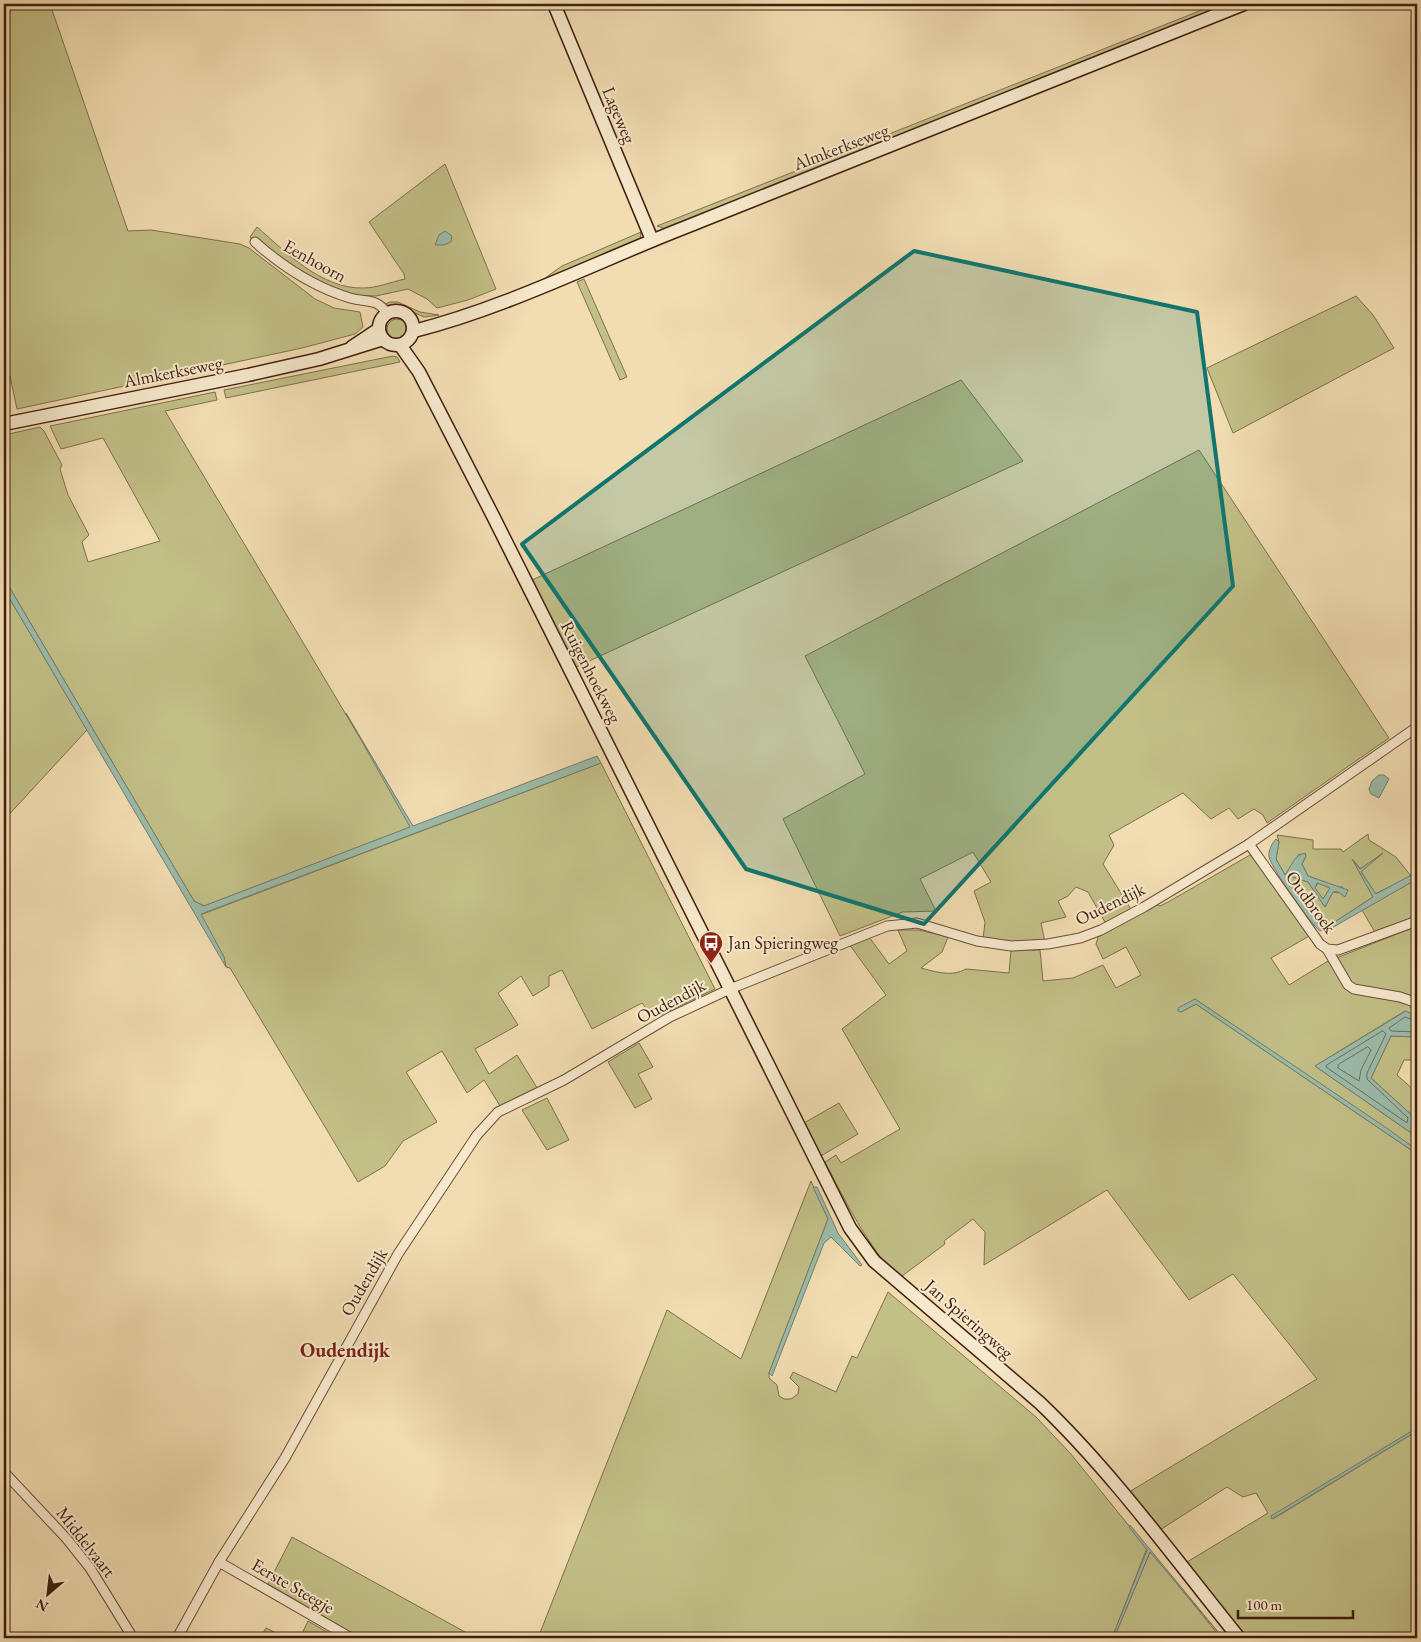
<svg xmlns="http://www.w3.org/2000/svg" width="1421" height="1642" font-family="'EB Garamond',serif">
<rect width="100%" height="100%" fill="#f2ddb2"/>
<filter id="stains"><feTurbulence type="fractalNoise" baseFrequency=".004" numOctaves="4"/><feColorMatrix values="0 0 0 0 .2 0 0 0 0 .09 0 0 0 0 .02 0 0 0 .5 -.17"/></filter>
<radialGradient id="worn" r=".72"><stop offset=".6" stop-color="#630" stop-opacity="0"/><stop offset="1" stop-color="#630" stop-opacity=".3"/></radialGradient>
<g fill="#c2bf87" stroke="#816f4a">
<path d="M4 4H50L128 231 151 230 240 244 249 248 315 299 334 308 360 312 363 327 355 334 302 348 17 409 4 348Z"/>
<path d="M1217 4H1230L666 229 657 226Z"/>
<path d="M445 164 496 289 468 300 437 308 427 299 408 289 376 296 349 295 312 280 250 237 257 227C286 252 321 289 363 288 377 288 391 282 405 279L404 274 369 222Z"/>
<path d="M641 232 640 239 538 283 562 266Z"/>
<path d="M584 279 627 377 620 380 577 282Z"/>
<path d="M1356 296 1373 315 1394 348 1233 433 1207 368Z"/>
<path d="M390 302H398L420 312 439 315 424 317 404 308H388L385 304Z"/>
<circle cx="397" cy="329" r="10"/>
<path d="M393 356 397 357 400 362 226 398 224 390Z"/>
<path d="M961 380 1023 461 574 668 530 581Z"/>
<path d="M215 392 217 400 165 411 385 780 411 827 204 906 194 901 4 578V435L40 427 44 431 62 465 60 469 68 495 89 535 82 542 88 562 160 541 103 438 61 449 50 426Z"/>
<path d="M1199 450 1389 738 1267 823 1263 815 1254 809 1238 819 1229 808 1211 819 1183 793 1109 835 1114 845 1103 864 1132 911 1106 924 1088 892 1076 887 1068 896 1058 901 1066 917 1041 923 1045 942 1014 943 983 939 985 922 974 891 991 882 973 852 920 879 936 911 903 912 840 936 783 819 865 774 805 656Z"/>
<path d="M4 589 87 730 4 820Z"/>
<path d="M601 763 715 989 654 1018 642 1003 592 1029 562 970 549 976V986L533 996 521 976 498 993 518 1025 475 1049 489 1074 517 1055 539 1091 502 1109 484 1080 467 1093 442 1051 406 1072 437 1122 403 1141 385 1166 358 1182 230 968 226 967 224 957 200 915Z"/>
<path d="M1368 834 1369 840 1396 857 1411 876 1375 894 1361 871 1383 853 1361 869 1353 860 1373 897 1330 925H1322L1317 922 1287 878 1290 876 1308 882 1325 907 1333 892 1339 893 1343 887H1338L1308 876 1302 864 1306 856 1299 854 1285 875 1276 859 1279 842 1277 835 1313 840V849H1341L1343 852Z"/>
<path d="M1250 855 1257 861 1311 935 1271 958 1289 985 1328 961 1346 986 1417 1007V1017L1405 1011 1315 1066 1417 1137V1150L1195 999 1179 1010 1181 1012 1196 1004 1417 1154V1428L1271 1517 1273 1519 1417 1431V1638H1248L1187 1562 1268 1513 1256 1493 1243 1497 1227 1487 1160 1530 1129 1492 1317 1379 1233 1274 1189 1300 1107 1190 984 1265 985 1232 973 1219 944 1241 945 1244 898 1279C867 1244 846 1203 825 1162L836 1155 841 1163 900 1129 842 1029 886 995 849 944 869 937 889 964 907 951 898 930H919L948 937 942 952 921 968C936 972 952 977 966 969L1009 973 1011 950H1040L1043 981 1073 978 1103 965 1116 988 1141 975 1126 947 1103 959 1096 944 1099 934 1156 904 1160 906 1168 902Z"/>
<path d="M1417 879V919L1376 934 1362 910Z"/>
<path d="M1318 883 1330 888 1323 899 1315 888Z"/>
<path d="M1417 926V1001L1354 985 1334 959Z"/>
<path d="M1391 1036 1417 1037V1060H1404L1397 1075 1417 1093V1120L1371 1078Z"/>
<path d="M639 1043 653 1067 638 1074 652 1099 635 1108 608 1062Z"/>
<path d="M547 1098 569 1140 547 1150 522 1110Z"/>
<path d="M839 1103 858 1134 821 1156 804 1123Z"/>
<path d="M811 1181 828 1219 769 1373V1378L777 1385 779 1396 784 1399H791L798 1394 799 1387 790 1378 793 1372 836 1392 852 1356 857 1358 888 1292 1036 1417 1070 1453 1147 1548 1112 1638H538L667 1310 741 1359Z"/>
<path d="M292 1537 476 1638H361L268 1584Z"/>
<path d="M1150 1552 1152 1553 1221 1638H1114Z"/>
<path d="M308 1621 337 1638H300Z"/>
<path d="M266 1628 287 1638H260Z"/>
</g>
<g fill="#9bbcab" stroke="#777d6c" fill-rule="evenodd">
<path d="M445 231 452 236 451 242 444 245H435L439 235Z"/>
<path d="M4 578 194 901 204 906 410 827 346 713 413 826 597 756 601 763 201 914 224 957 226 967 4 589Z"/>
<path d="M1379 775H1384L1389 779 1379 798 1371 794 1369 789 1372 781Z"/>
<path d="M1276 839 1279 842 1276 859 1285 875C1291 867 1294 855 1305 853L1306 856 1302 864 1308 876 1348 890 1345 897 1337 891 1333 892 1325 907 1308 882 1290 876 1287 878 1317 922 1322 925H1330L1373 897 1352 859 1360 869 1383 853 1361 872 1376 894 1417 872V879L1330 929 1320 931C1312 926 1271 867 1269 857 1268 851 1272 843 1276 839ZM1317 883 1330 888 1323 899 1315 888Z"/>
<path d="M1195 999 1388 1129 1417 1150V1154L1196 1004 1181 1012 1178 1011V1008Z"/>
<path d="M1406 1011 1417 1017V1037L1391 1036 1371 1078 1417 1120V1137L1315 1066Z"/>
<path d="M813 1187H817L838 1233 862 1265 860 1266 831 1237 824 1243 772 1376 769 1373 828 1219Z"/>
<path d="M1417 1428V1431L1272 1519 1271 1516Z"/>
<path d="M1130 1525 1223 1638 1150 1552 1114 1638H1112L1147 1550 1129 1527Z"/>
</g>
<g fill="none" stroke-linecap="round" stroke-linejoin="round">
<g stroke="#6e6e5c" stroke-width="1">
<path d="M1417 1021 1405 1017 1389 1028 1391 1031 1417 1032"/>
<path d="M1383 1031 1386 1034 1367 1073V1079L1408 1118 1407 1123 1326 1067 1327 1065Z"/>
<path d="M1368 1047 1371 1050 1361 1070 1359 1081 1338 1068V1065Z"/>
</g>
<g stroke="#6c4e37" stroke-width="11">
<g id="street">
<path d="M255 242C283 267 314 287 350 298 367 303 375 297 387 313"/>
<path d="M1249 844 1320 944 1327 949 1338 950 1417 921"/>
<path d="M1327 949 1348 985 1354 989 1400 997 1417 1003"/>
<path d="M4 1472 66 1538 90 1568 133 1638"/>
<path d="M219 1562 351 1638"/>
<path d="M177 1638 219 1562 285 1458 398 1254 477 1135 498 1112 564 1080 670 1017 730 989 887 926 917 923 977 941 1011 946 1048 944 1080 938 1101 930 1144 907 1249 844 1417 727"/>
</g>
</g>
<g stroke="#401f0e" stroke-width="15">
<g id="secondary">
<path d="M554 4 652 240"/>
<circle cx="396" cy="328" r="17"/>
<path d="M414 331C508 307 596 262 686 227 873 154 1059 79 1244 4"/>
<path d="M400 345 419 372 493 516 850 1228 874 1261 1040 1403C1114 1474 1175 1559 1239 1638"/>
<path d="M352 347 379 329"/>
<path d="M4 424 248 375 319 359 383 339"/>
</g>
</g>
<use href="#street" stroke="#f7e9cd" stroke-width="9"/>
<use href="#secondary" stroke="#f7e9cd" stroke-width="12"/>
</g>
<path fill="#0f766e" fill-opacity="0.2" stroke="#0f766e" stroke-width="4" stroke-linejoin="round" d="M914 251 1197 312 1233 586 924 924 746 869 522 544Z"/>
<defs>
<g id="bus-pin" transform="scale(1.25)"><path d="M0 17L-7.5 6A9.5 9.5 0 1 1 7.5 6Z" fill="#8f2418" stroke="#f7e9cd"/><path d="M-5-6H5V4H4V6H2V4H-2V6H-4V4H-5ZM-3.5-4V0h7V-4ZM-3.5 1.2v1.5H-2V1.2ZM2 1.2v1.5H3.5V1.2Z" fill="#fff"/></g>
</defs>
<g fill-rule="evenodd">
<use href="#bus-pin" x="711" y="943"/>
</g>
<g text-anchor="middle" stroke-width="4" stroke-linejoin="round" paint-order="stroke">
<g font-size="18" fill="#401f0e" stroke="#f7e9cd">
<text transform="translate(619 115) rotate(67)" y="6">Lageweg</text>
<text transform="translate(841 147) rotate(-21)" y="6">Almkerkseweg</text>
<text transform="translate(315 261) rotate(29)" y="6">Eenhoorn</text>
<text transform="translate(173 372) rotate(-11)" y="6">Almkerkseweg</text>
<text transform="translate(591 672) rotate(63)" y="6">Ruigenhoekweg</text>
<text transform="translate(1311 902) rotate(54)" y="6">Oudbroek</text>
<text transform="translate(1110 904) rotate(-26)" y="6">Oudendijk</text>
<text transform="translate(671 1001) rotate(-28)" y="6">Oudendijk</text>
<text transform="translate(364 1282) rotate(-60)" y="6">Oudendijk</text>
<text transform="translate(969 1319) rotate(41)" y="6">Jan Spieringweg</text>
<text transform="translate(86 1542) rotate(52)" y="6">Middelvaart</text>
<text transform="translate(293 1586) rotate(30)" y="6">Eerste Steegje</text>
</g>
<g font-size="18" fill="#401f0e" stroke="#f7e9cd" text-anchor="start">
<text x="728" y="949">Jan Spieringweg</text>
</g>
<g font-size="20" font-weight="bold" fill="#7a1f14" stroke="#f7e9cd">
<text x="345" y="1357">Oudendijk</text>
</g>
</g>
<rect width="1421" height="1642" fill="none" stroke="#f2ddb2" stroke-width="20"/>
<rect x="5" y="5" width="1411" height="1632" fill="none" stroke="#401f0e" stroke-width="2.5"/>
<rect x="10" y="10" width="1401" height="1622" fill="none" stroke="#401f0e"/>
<g transform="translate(48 1594) rotate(208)" stroke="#f7e9cd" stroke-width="4" paint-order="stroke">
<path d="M0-4L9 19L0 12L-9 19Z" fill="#401f0e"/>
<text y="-8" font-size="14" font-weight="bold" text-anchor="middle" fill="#401f0e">N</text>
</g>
<path d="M1238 1610v8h115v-8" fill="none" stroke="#401f0e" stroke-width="2.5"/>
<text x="1246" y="1610" font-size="15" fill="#401f0e" stroke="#f7e9cd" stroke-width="4" paint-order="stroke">100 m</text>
<rect width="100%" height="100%" filter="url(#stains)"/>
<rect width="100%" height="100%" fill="url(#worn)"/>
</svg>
